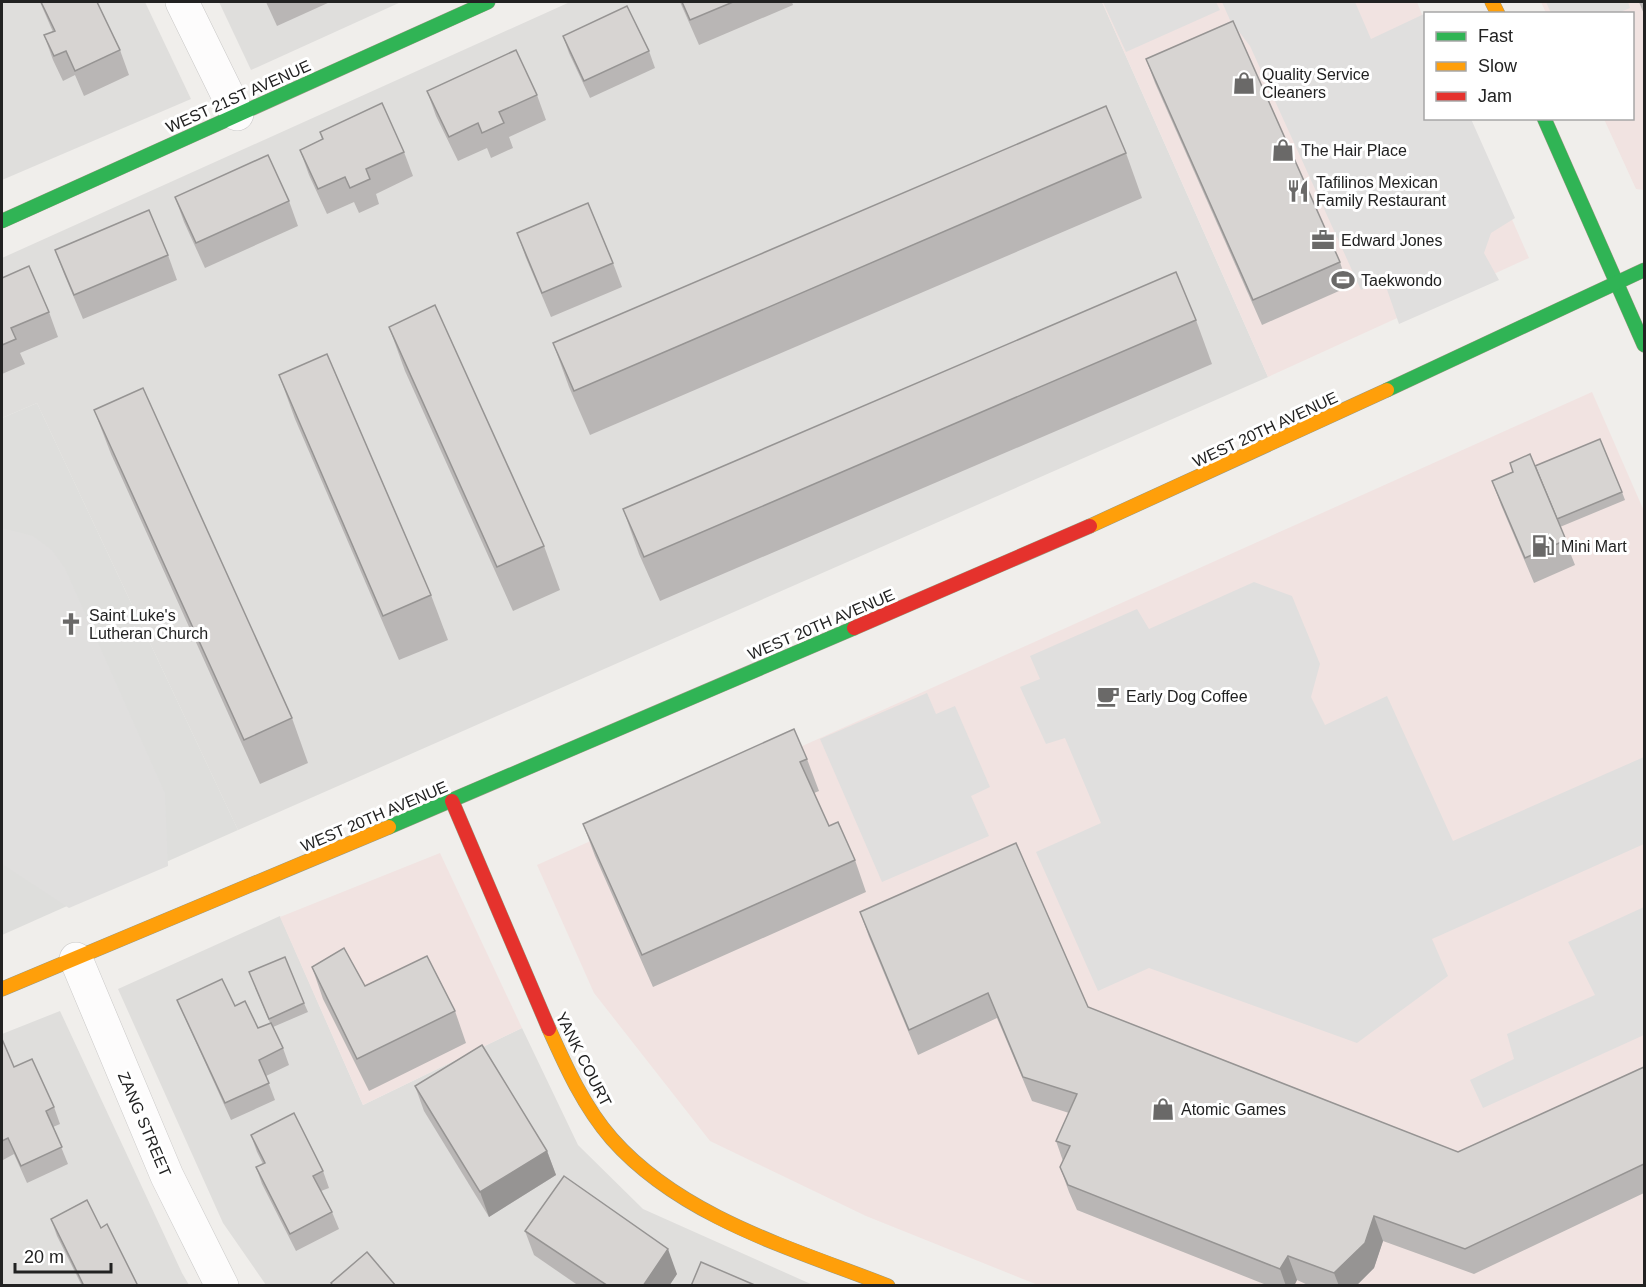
<svg xmlns="http://www.w3.org/2000/svg" width="1646" height="1287" font-family="Arial,sans-serif">
<rect width="100%" height="100%" fill="#f0eeeb"/>
<g fill="#dfdedc">
<path d="M2 2H145L191 99 2 180Z"/>
<path d="M219 2H401L251 70Z"/>
<path d="M570 2H1102L1268 377 238 830 37 403 2 418V258Z"/>
<path d="M280 916 363 1105 522 1028 578 1145 643 1209 813 1285H266L223 1223 118 989Z"/>
<path d="M60 1011 182 1273 189 1285 2 1286V1034Z"/>
</g>
<g fill="#f1e3e1">
<path d="M1102 2H1417L1425 22 1426 118 1468 119 1529 258 1268 377Z"/>
<path d="M1541 2H1644V190L1636 189 1604 119 1632 118V14L1546 13Z"/>
<path d="M1592 392 1644 511V1285H1038L866 1216 710 1141 594 993 537 865Z"/>
<path d="M440 853 522 1028 363 1105 280 917Z"/>
</g>
<path fill="#dededc" d="M37 403 238 830 2 935V418Z"/>
<g fill="#e0dfde">
<path d="M1103 2H1216L1220 10 1126 52Z"/>
<path d="M1222 2H1355L1371 39 1424 14 1426 118 1471 119 1515 218 1491 233 1484 253 1499 280 1399 324 1384 281 1361 290 1250 46 1230 20Z"/>
<path d="M1546 2H1628L1630 8 1618 13H1551Z"/>
<path d="M2 528 33 536 52 550 65 568 165 793 168 866 69 908 2 864Z"/>
<path d="M1254 582 1292 596 1320 664 1311 697 1325 725 1387 696 1453 841 1644 757V844L1432 939 1448 976 1357 1043 1149 968 1098 991 1036 852 1101 823 1065 738 1046 744 1020 687 1040 679 1030 656 1137 609 1149 629Z"/>
<path d="M927 693 936 714 955 706 990 787 971 796 989 836 882 882 820 739Z"/>
<path d="M1644 907V1035L1483 1108 1470 1080 1514 1059 1507 1034 1595 995 1568 942Z"/>
</g>
<g fill="none" stroke-linecap="round" stroke-linejoin="round">
<g stroke="#c9c8c7" stroke-width="34">
<g id="street">
<path d="M182 2 237 114"/>
<path d="M76 959 167 1176 222 1286"/>
</g>
</g>
<g stroke="#999a82" stroke-width="15">
<g id="fast">
<path d="M1544 118 1644 345"/>
<path d="M2 221 488 2"/>
<path d="M1387 390 1644 270"/>
<path d="M389 827 854 628"/>
</g>
</g>
<g stroke="#999a82" stroke-width="15">
<g id="slow">
<path d="M1492 2 1498 14"/>
<path d="M1090 526 1387 390"/>
<path d="M2 989 389 827"/>
<path d="M549 1029C566 1067 584 1107 612 1139 682 1218 794 1249 888 1286"/>
</g>
</g>
<g stroke="#999a82" stroke-width="15">
<g id="jam">
<path d="M854 628 1090 526"/>
<path d="M452 801 549 1029"/>
</g>
</g>
<use href="#street" stroke="#fdfcfc" stroke-width="33"/>
<use href="#fast" stroke="#30b455" stroke-width="14"/>
<use href="#slow" stroke="#ff9f0a" stroke-width="14"/>
<use href="#jam" stroke="#e5322d" stroke-width="14"/>
</g>
<g fill="#b9b6b5">
<path d="M40 2H97L120 50 129 75 84 96 75 75 63 81 53 60 44 35 53 32Z"/>
<path d="M266 2H330L277 26Z"/>
<path d="M680 2H792L793 5 699 45Z"/>
<path d="M1639 2H1644V14Z"/>
<path d="M563 36 649 51 655 68 590 98 569 53Z"/>
<path d="M1146 59 1340 262 1348 287 1262 325 1155 83Z"/>
<path d="M427 91 537 95 546 120 509 137 513 148 491 158 487 148 458 161 436 116Z"/>
<path d="M320 132 404 152 413 176 376 194 379 204 359 213 354 202 327 214 309 175 300 150 322 139Z"/>
<path d="M1126 153 1142 198 590 435 569 387 553 343Z"/>
<path d="M175 197 289 201 298 226 205 268 184 222Z"/>
<path d="M517 233 613 263 622 287 551 317 526 258Z"/>
<path d="M55 250 168 255 177 280 83 319 64 274Z"/>
<path d="M2 278 49 312 58 337 20 353 25 364 2 374Z"/>
<path d="M1196 320 1212 364 660 601 639 554 623 509Z"/>
<path d="M389 327 544 546 560 590 513 611 405 371Z"/>
<path d="M279 375 431 595 448 640 399 660 295 419Z"/>
<path d="M94 410 292 718 308 763 260 784 111 454Z"/>
<path d="M1535 466 1622 492 1625 500 1560 527 1575 565 1534 583 1501 505 1492 481 1513 472Z"/>
<path d="M807 759 819 791 814 793 829 826 855 860 866 892 653 987 595 856 583 824Z"/>
<path d="M860 912 1088 1007 1458 1152 1644 1067V1193L1474 1274 1383 1241 1374 1268 1356 1286H1310L1297 1280 1294 1286H1269L1077 1210 1069 1192 1060 1167 1063 1161 1056 1141 1069 1113 1032 1101 997 1018 918 1055 869 937Z"/>
<path d="M312 967 365 986 455 1011 466 1043 369 1091 323 999Z"/>
<path d="M249 972 304 1003 308 1012 273 1027 283 1048 289 1065 266 1076 275 1100 231 1120 184 1016 177 1000 235 1006 258 1028 270 1023Z"/>
<path d="M2 1039 14 1067 54 1107 60 1124 53 1127 68 1164 27 1183 14 1154 3 1160 2 1157Z"/>
<path d="M415 1086 547 1151 556 1175 489 1217 424 1111Z"/>
<path d="M251 1135 323 1171 329 1188 321 1191 332 1212 339 1229 296 1251 262 1184 256 1167 263 1164 257 1152Z"/>
<path d="M51 1219 101 1228 138 1286H82L57 1236Z"/>
<path d="M525 1231 677 1274 669 1286H579L534 1255Z"/>
</g>
<g fill="#969493">
<path d="M547 1151 556 1175 489 1217 480 1192Z"/>
<path d="M1374 1216 1383 1241 1374 1268 1356 1286H1339L1334 1273Z"/>
<path d="M668 1249 677 1274 669 1286H643Z"/>
<path d="M1288 1256 1297 1280 1294 1286H1286L1280 1269Z"/>
</g>
<g fill="#d7d4d2" stroke="#969493" stroke-width="1.5">
<path d="M41 2H97L120 50 75 71 66 51 54 56 44 35 55 31Z"/>
<path d="M682 2H733L690 20Z"/>
<path d="M627 6 649 51 584 81 563 36Z"/>
<path d="M1233 21 1340 262 1253 300 1146 59Z"/>
<path d="M516 50 537 95 499 112 504 123 482 133 478 123 449 137 427 91Z"/>
<path d="M382 103 404 152 366 169 370 179 350 188 345 177 318 189 300 150 323 139 320 132Z"/>
<path d="M1106 106 1126 153 574 391 553 343Z"/>
<path d="M268 155 289 201 196 243 175 197Z"/>
<path d="M588 203 613 263 542 293 517 233Z"/>
<path d="M149 210 168 255 74 295 55 250Z"/>
<path d="M29 266 49 312 11 328 16 339 2 345V278Z"/>
<path d="M1176 272 1196 320 644 557 623 509Z"/>
<path d="M435 305 544 546 497 567 389 327Z"/>
<path d="M327 354 431 595 383 616 279 375Z"/>
<path d="M143 388 292 718 244 740 94 410Z"/>
<path d="M1600 439 1622 492 1557 519 1535 466Z"/>
<path d="M1530 454 1566 540 1525 558 1492 481 1513 472 1510 463Z"/>
<path d="M794 729 807 759 800 762 829 826 838 822 855 860 642 955 583 824Z"/>
<path d="M1016 843 1088 1007 1458 1152 1644 1067V1164L1465 1249 1374 1216 1365 1243 1334 1273 1288 1256 1280 1269 1068 1185 1060 1167 1070 1146 1056 1141 1077 1094 1023 1077 988 993 909 1030 860 912Z"/>
<path d="M344 948 365 986 427 956 455 1011 357 1059 312 967Z"/>
<path d="M285 957 304 1003 269 1019 249 972Z"/>
<path d="M222 979 235 1006 245 1001 258 1028 271 1023 283 1048 259 1060 269 1083 225 1103 177 1000Z"/>
<path d="M2 1039 14 1067 32 1059 54 1107 46 1111 62 1147 21 1166 8 1138 2 1141Z"/>
<path d="M482 1045 547 1151 480 1192 415 1086Z"/>
<path d="M294 1113 323 1171 313 1176 332 1212 290 1234 256 1167 265 1163 251 1135Z"/>
<path d="M564 1176 668 1249 643 1286H608L525 1231Z"/>
<path d="M87 1200 101 1228 107 1224 138 1286H84L51 1219Z"/>
<path d="M367 1252 396 1286H333L331 1283Z"/>
<path d="M701 1262 757 1286H691Z"/>
</g>
<defs>
<g id="shop-bare" transform="scale(1.8)"><path d="M-5-2.5h2.3a2.7 3.5 0 0 1 5.4 0H5L5.5 6h-11ZM-1.5-2.5h3a1.5 2.3 0 0 0-3 0Z" fill="#6a6968" stroke="#fff" stroke-width="2.5" paint-order="stroke"/></g>
<g id="restaurant-bare" transform="scale(1.8)"><path d="M-5-6h1v4h1v-4h1v4h1v-4h1v5L-1.5 .5V6h-2V.5L-5-1ZM5-6V6H3V1.5H1.5Q1.5-4 5-6Z" fill="#6a6968" stroke="#fff" stroke-width="2.5" paint-order="stroke"/></g>
<g id="office-bare" transform="scale(1.8)"><path d="M-6-3h4V-5.5h4V-3h4V5H-6ZM-1-4.5V-3h2v-1.5ZM-6 0V1H6V0Z" fill="#6a6968" stroke="#fff" stroke-width="2.5" paint-order="stroke"/></g>
<g id="stadium-bare" transform="scale(1.8)"><path d="M0-5a6.5 5 0 1 0 0 10a6.5 5 0 1 0 0-10ZM-3.5-1.8h7v3.6h-7Z" fill="#6a6968" stroke="#fff" stroke-width="2.5" paint-order="stroke"/></g>
<g id="fuel-bare" transform="scale(1.8)"><path d="M-5.5-6h7V0h2V4h1.3V-2.5L3-4.5l.8-.8L6-3V5H2.5V1h-1V6h-7ZM-4.2-4.7v3.2H.2V-4.7Z" fill="#6a6968" stroke="#fff" stroke-width="2.5" paint-order="stroke"/></g>
<g id="church-bare" transform="scale(1.8)"><path d="M-1.2-6h2.4v3.5h3.3v2.4h-3.3V6h-2.4V-.1h-3.3v-2.4h3.3Z" fill="#6a6968" stroke="#fff" stroke-width="2.5" paint-order="stroke"/></g>
<g id="cafe-bare" transform="scale(1.8)"><path d="M-5.5-4.5H6V0H3Q3 3.5 0 3.5H-2.5Q-5.5 3.5-5.5 0ZM3-3.2v2h1.7v-2ZM-6 4.5H4V6H-6Z" fill="#6a6968" stroke="#fff" stroke-width="2.5" paint-order="stroke"/></g>
</defs>
<g fill-rule="evenodd">
<use href="#shop-bare" x="1244" y="83"/>
<use href="#shop-bare" x="1283" y="150"/>
<use href="#restaurant-bare" x="1298" y="191"/>
<use href="#office-bare" x="1323" y="240"/>
<use href="#stadium-bare" x="1343" y="280"/>
<use href="#fuel-bare" x="1543" y="546"/>
<use href="#church-bare" x="71" y="624"/>
<use href="#cafe-bare" x="1108" y="696"/>
<use href="#shop-bare" x="1163" y="1109"/>
</g>
<g text-anchor="middle" stroke-width="6" stroke-linejoin="round" paint-order="stroke">
<g font-size="16" fill="#222" stroke="#fff" text-anchor="start">
<text x="1262" y="80">Quality Service<tspan x="1262" dy="18">Cleaners</tspan></text>
<text x="1301" y="156">The Hair Place</text>
<text x="1316" y="188">Tafilinos Mexican<tspan x="1316" dy="18">Family Restaurant</tspan></text>
<text x="1341" y="246">Edward Jones</text>
<text x="1361" y="286">Taekwondo</text>
<text x="1561" y="552">Mini Mart</text>
<text x="89" y="621">Saint Luke's<tspan x="89" dy="18">Lutheran Church</tspan></text>
<text x="1126" y="702">Early Dog Coffee</text>
<text x="1181" y="1115">Atomic Games</text>
</g>
<g font-size="16" fill="#222" stroke="#fff">
<text transform="translate(238 96) rotate(-24)" y="6">WEST 21ST AVENUE</text>
<text transform="translate(1265 429) rotate(-25)" y="6">WEST 20TH AVENUE</text>
<text transform="translate(821 624) rotate(-23)" y="6">WEST 20TH AVENUE</text>
<text transform="translate(374 816) rotate(-23)" y="6">WEST 20TH AVENUE</text>
<text transform="translate(584 1059) rotate(63)" y="6">YANK COURT</text>
<text transform="translate(145 1124) rotate(67)" y="6">ZANG STREET</text>
</g>
</g>
<rect width="1646" height="1287" fill="none" stroke="#222222" stroke-width="6"/>
<rect x="1424" y="12" width="210" height="108" fill="#ffffff" stroke="#a7a7a7" stroke-width="1.5"/>
<rect x="1436" y="32" width="30" height="9" fill="#30b455" stroke="#a7a7a7" stroke-width="1.5"/>
<text x="1478" y="42" font-size="18" fill="#222222">Fast</text>
<rect x="1436" y="62" width="30" height="9" fill="#ff9f0a" stroke="#a7a7a7" stroke-width="1.5"/>
<text x="1478" y="72" font-size="18" fill="#222222">Slow</text>
<rect x="1436" y="92" width="30" height="9" fill="#e5322d" stroke="#a7a7a7" stroke-width="1.5"/>
<text x="1478" y="102" font-size="18" fill="#222222">Jam</text>
<path d="M15 1263v9h96v-9" fill="none" stroke="#222222" stroke-width="3"/>
<text x="24" y="1263" font-size="18" fill="#222222" stroke="#ffffff" stroke-width="4.5" paint-order="stroke">20 m</text>
</svg>
